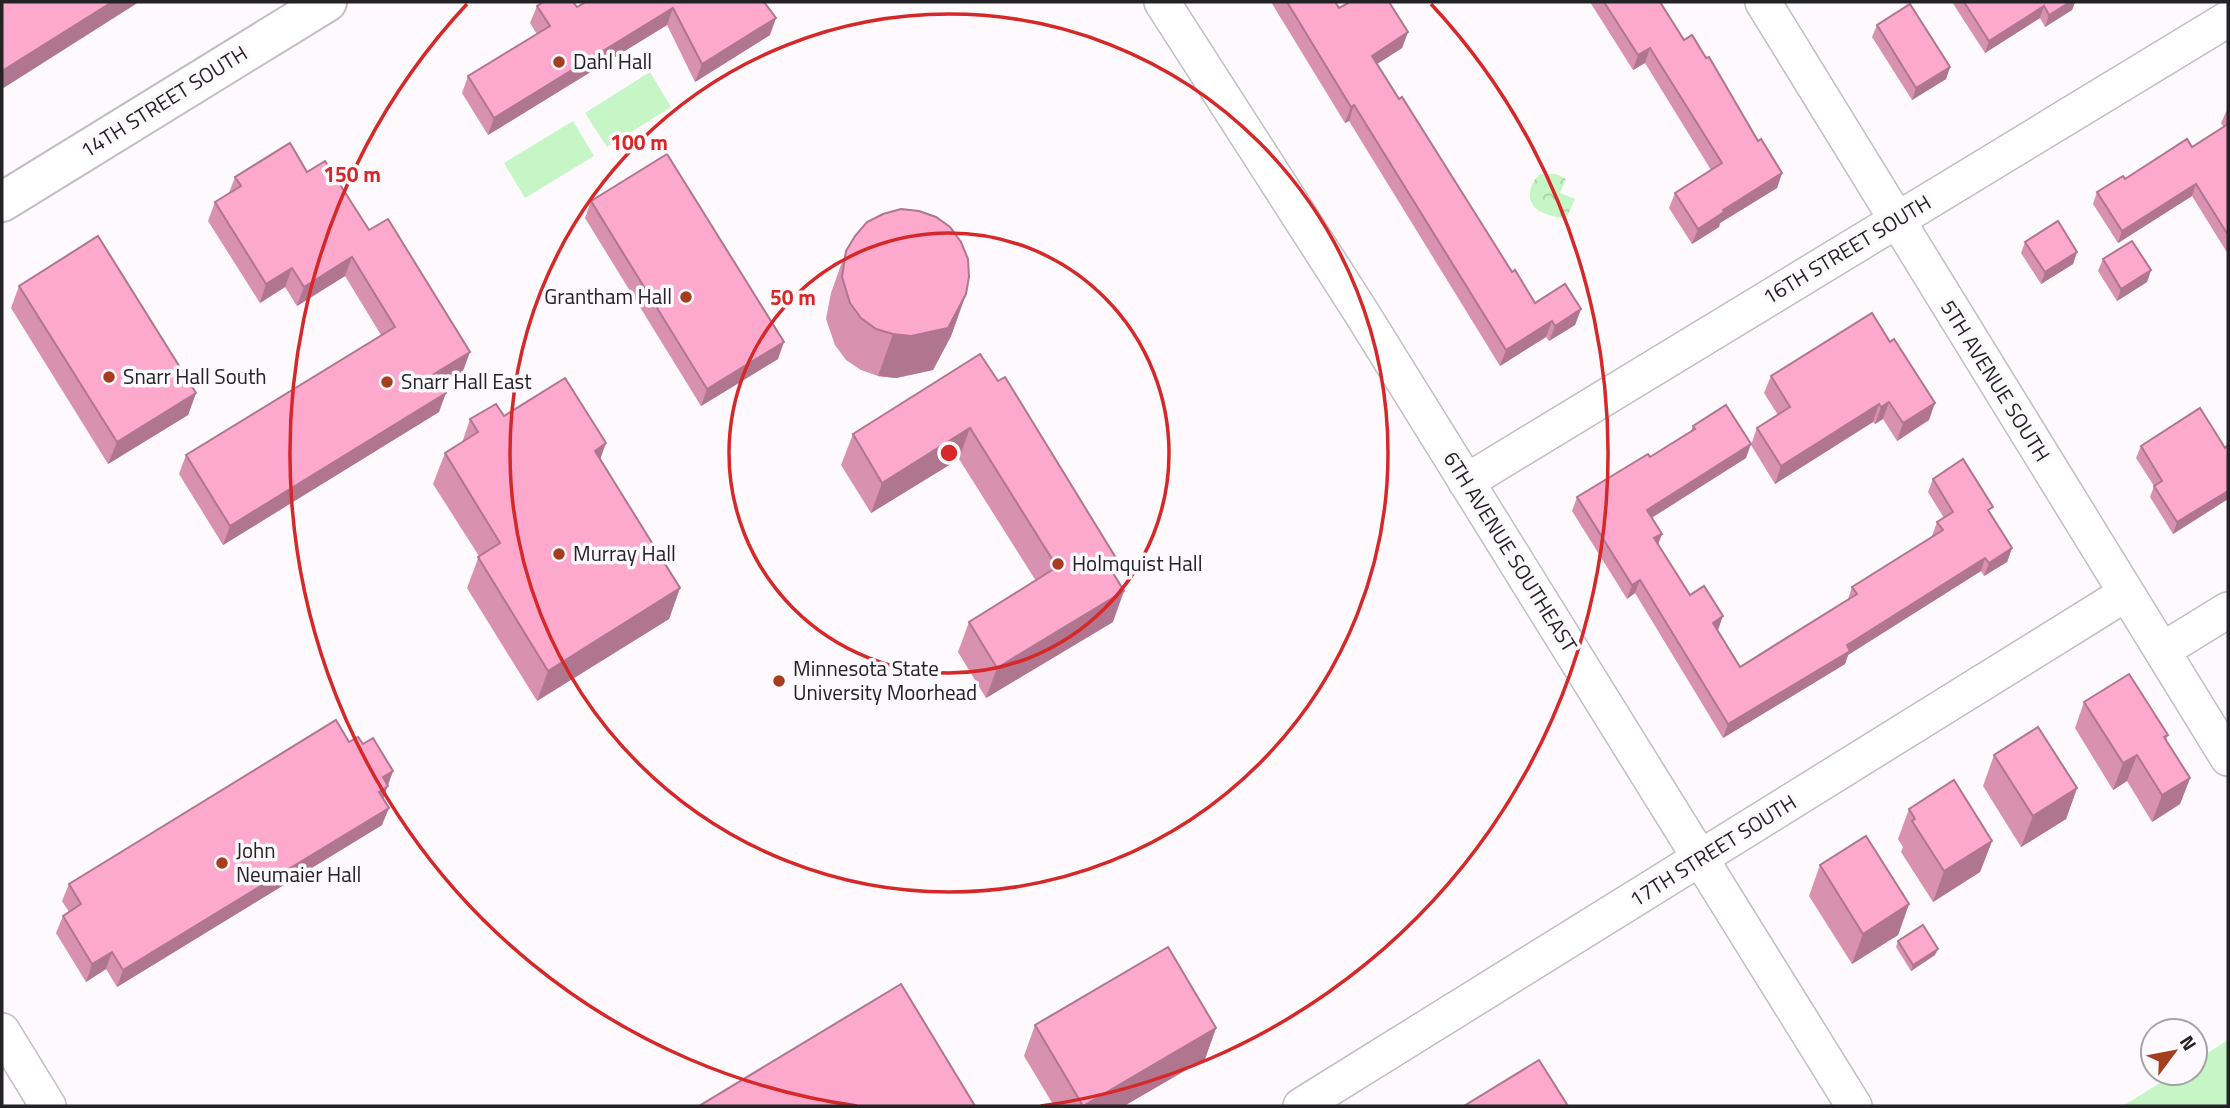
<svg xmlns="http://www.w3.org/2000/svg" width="2230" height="1108" font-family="'Titillium Web',sans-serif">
<defs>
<pattern id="forest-crowns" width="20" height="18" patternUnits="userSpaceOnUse" patternTransform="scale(1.75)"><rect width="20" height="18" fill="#c6f5c6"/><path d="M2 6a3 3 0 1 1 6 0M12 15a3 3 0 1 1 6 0" fill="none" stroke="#aad2aa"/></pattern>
</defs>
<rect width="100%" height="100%" fill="#fdf9fd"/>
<g fill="#c6f5c6">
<path d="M650 72 671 107 607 147 585 113Z"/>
<path d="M573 121 594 156 525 198 504 163Z"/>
<path d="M2228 1040V1106H2123L2176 1073H2195V1061Z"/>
</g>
<path fill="url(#forest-crowns)" d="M1540 174H1556L1566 179 1560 193 1575 199 1566 219C1558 217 1544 215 1538 210 1524 200 1530 183 1540 174Z"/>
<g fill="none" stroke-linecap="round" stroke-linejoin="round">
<g stroke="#c2bec3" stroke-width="38">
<g id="street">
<path d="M1162 2 1361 312 1854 1106"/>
<path d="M1763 2 2228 758"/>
<path d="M1466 482 2228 19"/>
<path d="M2163 650 2228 610"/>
<path d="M2 1031 48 1106"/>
<path d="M1301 1106 2125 594"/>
</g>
</g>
<g stroke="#c2bec3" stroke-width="42">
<path id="secondary" d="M2 202 327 2"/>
</g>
<use href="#street" stroke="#fff" stroke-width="35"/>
<use href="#secondary" stroke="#fff" stroke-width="38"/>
</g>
<g fill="#d991b0">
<path d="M764 2 770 35 695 82 667 25 488 135 462 93 468 76 537 34 530 23 537 6 577 7Z"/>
<path d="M1271 2H1335L1339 8 1408 32 1402 48 1377 64 1512 272 1535 303 1581 309 1575 325 1549 341 1546 337 1500 366 1349 121 1345 123Z"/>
<path d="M1590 2H1660L1684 40 1782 173 1777 188 1720 223 1719 227 1692 244 1669 208 1675 193 1711 170 1645 63 1633 70Z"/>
<path d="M1952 2H2075L2072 10 2045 27 2040 18 1985 53Z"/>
<path d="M1877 25 1950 67 1946 79 1912 100 1872 37Z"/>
<path d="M2228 110V254L2192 196 2118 243 2093 204 2097 192 2192 147 2224 127 2221 123 2226 112Z"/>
<path d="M307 172 369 230 463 371 441 385 439 412 223 545 179 474 186 455 381 335 345 276 297 306 285 287 260 303 208 221 215 202 229 193 235 177Z"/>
<path d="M591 201 778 359 701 406 585 218Z"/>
<path d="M2025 242 2077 252 2073 264 2041 284 2021 253Z"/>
<path d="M846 251 966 294 951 336 933 370 896 378 878 376 861 370 846 360 835 345 826 319 831 293Z"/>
<path d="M2103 259 2151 270 2147 282 2117 301 2098 271Z"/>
<path d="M19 286 196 393 188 415 108 464 11 308Z"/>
<path d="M1872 313 1929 420 1897 441 1883 419 1875 424 1873 422 1775 484 1751 445 1757 428 1778 415 1764 393 1771 376Z"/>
<path d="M998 381 1116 558 1112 570 1113 622 986 698 958 652 969 622 1036 581 959 459 871 513 841 465 853 434Z"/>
<path d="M504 416 600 460 680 588 669 619 537 701 467 588 479 556 433 484 445 453 462 443 470 419Z"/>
<path d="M1693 426 1746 458 1651 518 1662 534 1658 544 1690 595 1717 630 1740 667 1848 599 1852 587 1933 537 1932 536 1937 522 1944 518 1928 492 1933 479 1990 514 2012 548 2007 562 1984 576 1981 571 1848 655 1845 664 1723 738 1635 593 1627 599 1572 511 1577 497 1650 457 1691 431Z"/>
<path d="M2228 445V499L2173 534 2150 497 2154 486 2136 458 2141 446 2225 448Z"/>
<path d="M2084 702 2168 735 2166 740 2190 778 2180 804 2152 822 2127 781 2113 790 2075 728Z"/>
<path d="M349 742 363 744 393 771 383 799 382 825 117 987 106 969 86 982 56 933 63 916 69 912 62 901 69 884Z"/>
<path d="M1994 755 2077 788 2066 819 2021 847 1983 786Z"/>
<path d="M1909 809 1992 841 1980 872 1933 902 1901 852 1903 847 1898 839Z"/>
<path d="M1820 865 1909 904 1898 935 1852 964 1809 896Z"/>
<path d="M1898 941 1935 955 1911 971 1896 947Z"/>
<path d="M1035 1025 1216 1028 1205 1059 1124 1106H1054L1024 1056Z"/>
</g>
<g fill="#b07690">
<path d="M112 2H139L2 89V71Z"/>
<path d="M2070 2H2075L2072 10 2045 27 2049 15Z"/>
<path d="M2044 6 2040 18 1985 53 1989 41Z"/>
<path d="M673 8 667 25 488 135 494 118Z"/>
<path d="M776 18 770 35 695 82 702 64Z"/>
<path d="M1408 32 1402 48 1366 71 1372 56Z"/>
<path d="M1650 48 1645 63 1633 70 1638 55Z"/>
<path d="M1950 67 1946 79 1912 100 1916 88Z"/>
<path d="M1354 105 1349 121 1345 123 1351 107Z"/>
<path d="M1782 173 1777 188 1720 223 1719 227 1692 244 1698 229 1723 210Z"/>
<path d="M2196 184 2192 196 2118 243 2122 231Z"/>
<path d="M2077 252 2073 264 2041 284 2045 272Z"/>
<path d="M352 257 345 276 297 306 304 287Z"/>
<path d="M292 268 285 287 260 303 266 284Z"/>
<path d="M2151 270 2147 282 2117 301 2121 289Z"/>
<path d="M966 294 951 336 933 370 896 378 878 376 893 334Z"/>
<path d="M1581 309 1575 325 1549 341 1555 326Z"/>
<path d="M1552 321 1546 337 1500 366 1506 350Z"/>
<path d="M784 342 778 359 701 406 707 389Z"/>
<path d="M470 352 463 371 427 393 434 374Z"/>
<path d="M196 393 188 415 108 464 117 442Z"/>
<path d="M446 393 439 412 223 545 230 526Z"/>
<path d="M1889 402 1883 419 1875 424 1881 407Z"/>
<path d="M1935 403 1929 420 1897 441 1903 423Z"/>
<path d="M1879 404 1873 422 1775 484 1781 466Z"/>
<path d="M970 428 959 459 871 513 882 483Z"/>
<path d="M606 443 595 474V451Z"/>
<path d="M1751 444 1746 458 1642 524 1647 510Z"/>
<path d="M2228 491V499L2173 534 2177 522Z"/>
<path d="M1662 534 1657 547 1654 538Z"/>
<path d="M2012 548 2007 562 1984 576 1989 563Z"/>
<path d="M1116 558 1105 588 1107 563Z"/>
<path d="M1985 558 1981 571 1848 655 1845 664 1723 738 1728 724 1847 645Z"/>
<path d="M1640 580 1635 593 1627 599 1632 585Z"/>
<path d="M680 588 669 619 537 701 548 671Z"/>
<path d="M1124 591 1113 622 986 698 997 668Z"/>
<path d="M1723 616 1718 630 1713 623Z"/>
<path d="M2137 755 2127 781 2113 790 2123 763Z"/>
<path d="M393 771 381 804 378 793 383 777Z"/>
<path d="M2190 778 2180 804 2152 822 2162 795Z"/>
<path d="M2077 788 2066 819 2021 847 2033 816Z"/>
<path d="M389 808 382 825 117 987 123 970Z"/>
<path d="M1992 841 1980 872 1933 902 1944 871Z"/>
<path d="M1909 904 1898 935 1852 964 1863 934Z"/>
<path d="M1938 949 1935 955 1911 971 1913 965Z"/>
<path d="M112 952 106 969 86 982 92 964Z"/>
<path d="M1216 1028 1205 1059 1124 1106H1084Z"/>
</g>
<g fill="#fca9cd" stroke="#b07690" stroke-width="2">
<path d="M2 2H112L2 71Z"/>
<path d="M543 2H573L577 7 586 2H764L776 18 702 64 673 8 494 118 468 76 550 26 537 6Z"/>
<path d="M1287 2H1335L1339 8 1350 2H1389L1408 32 1372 56 1399 99 1402 97 1512 272 1515 270 1535 303 1565 284 1581 309 1555 326 1552 321 1506 350 1354 105 1351 107Z"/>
<path d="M1604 2H1660L1684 40 1692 35 1706 58 1709 57 1758 141 1761 139 1782 173 1723 210 1724 212 1698 229 1675 193 1722 163 1650 48 1638 55Z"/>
<path d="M1964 2H2070L2049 15 2044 6 1989 41Z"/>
<path d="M1910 4 1950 67 1916 88 1877 25Z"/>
<path d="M2228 124V235L2196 184 2122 231 2097 192 2123 176 2125 179 2187 139 2192 147Z"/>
<path d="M290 143 307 172 325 161 369 230 388 219 470 352 434 374 446 393 230 526 186 455 395 327 352 257 304 287 292 268 266 284 215 202 241 186 235 177Z"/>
<path d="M667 154 784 342 707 389 591 201Z"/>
<path d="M901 209 919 211 936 217 950 227 961 242 968 259 969 277 966 294 948 328 911 336 893 334 876 329 861 318 850 303 842 277 846 251 855 236 867 222 883 214Z"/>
<path d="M2058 221 2077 252 2045 272 2025 242Z"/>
<path d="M98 236 196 393 117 442 19 286Z"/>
<path d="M2132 241 2151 270 2121 289 2103 259Z"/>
<path d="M1872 313 1890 342 1894 339 1935 403 1903 423 1889 402 1881 407 1879 404 1781 466 1757 428 1790 407 1771 376Z"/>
<path d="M980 354 998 381 1005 377 1116 558 1107 563 1124 591 997 668 969 622 1057 567 970 428 882 483 853 434Z"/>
<path d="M565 378 606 443 595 451 680 588 548 671 478 557 500 543 445 453 478 432 470 419 496 404 504 416Z"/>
<path d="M1726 405 1751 444 1647 510 1662 534 1654 538 1690 595 1704 586 1723 616 1713 623 1740 667 1857 594 1852 587 1943 530 1937 522 1953 512 1933 479 1963 459 1993 507 1988 510 2012 548 1989 563 1985 558 1847 645 1850 651 1728 724 1640 580 1632 585 1577 497 1648 454 1650 457 1695 429 1693 426Z"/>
<path d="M2200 408 2225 448 2228 445V491L2177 522 2154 486 2162 481 2141 446Z"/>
<path d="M2129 674 2168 735 2164 737 2190 778 2162 795 2137 755 2123 763 2084 702Z"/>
<path d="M336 720 349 742 358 737 363 744 373 738 393 771 383 777 388 786 379 792 389 808 123 970 112 952 92 964 63 916 81 904 69 884Z"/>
<path d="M2038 727 2077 788 2033 816 1994 755Z"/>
<path d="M1954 780 1992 841 1944 871 1912 821 1915 819 1909 809Z"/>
<path d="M1866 836 1909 904 1863 934 1820 865Z"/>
<path d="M1923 925 1938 949 1913 965 1898 941Z"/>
<path d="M1168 947 1216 1028 1083 1106 1035 1025Z"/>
<path d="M901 984 975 1106H699Z"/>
<path d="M1539 1060 1568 1106H1464Z"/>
</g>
<g fill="none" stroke="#d62828" stroke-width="3.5">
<circle cx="949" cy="453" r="220"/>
<circle cx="949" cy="453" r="439"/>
<path d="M857 1106A659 659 0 0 1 467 4M1431 4A659 659 0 0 1 1041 1106"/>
</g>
<g fill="#a53d1f" stroke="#fdf9fd" stroke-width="2.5">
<circle cx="559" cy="62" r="7"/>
<circle cx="686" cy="297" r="7"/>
<circle cx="109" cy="377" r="7"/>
<circle cx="387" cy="382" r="7"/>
<circle cx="559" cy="554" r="7"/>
<circle cx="1058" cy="564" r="7"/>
<circle cx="779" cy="681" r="7"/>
<circle cx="222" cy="863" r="7"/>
</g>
<g text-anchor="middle" stroke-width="7" stroke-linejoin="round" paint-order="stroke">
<g font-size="21" fill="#232224" stroke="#fdf9fd" text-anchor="start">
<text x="573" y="69">Dahl Hall</text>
<text x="672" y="304" text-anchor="end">Grantham Hall</text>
<text x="123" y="384">Snarr Hall South</text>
<text x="401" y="389">Snarr Hall East</text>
<text x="573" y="561">Murray Hall</text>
<text x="1072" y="571">Holmquist Hall</text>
<text x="793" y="676">Minnesota State<tspan x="793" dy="24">University Moorhead</tspan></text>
<text x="236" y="858">John<tspan x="236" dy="24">Neumaier Hall</tspan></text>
</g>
<g font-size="21" fill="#232224" stroke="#fdf9fd">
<text transform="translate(164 102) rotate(-32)" y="7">14TH STREET SOUTH</text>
<text transform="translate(1847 250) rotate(-31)" y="7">16TH STREET SOUTH</text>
<text transform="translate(1995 381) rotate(58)" y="7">5TH AVENUE SOUTH</text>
<text transform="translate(1510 552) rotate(58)" y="7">6TH AVENUE SOUTHEAST</text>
<text transform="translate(1713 851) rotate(-32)" y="7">17TH STREET SOUTH</text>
</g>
</g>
<circle cx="949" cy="453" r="10" fill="#d62828" stroke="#fdf9fd" stroke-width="3.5"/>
<g font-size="21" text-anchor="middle" font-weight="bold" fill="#d62828" stroke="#fdf9fd" stroke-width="7" stroke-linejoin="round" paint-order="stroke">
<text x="639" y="150">100 m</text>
<text x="352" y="182">150 m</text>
<text x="793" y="305">50 m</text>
</g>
<rect width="2230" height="1108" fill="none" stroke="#232224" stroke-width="7"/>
<g transform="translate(2174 1052) rotate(58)"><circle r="33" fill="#fdf9fd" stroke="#a6a3a6" stroke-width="2"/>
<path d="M0-5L12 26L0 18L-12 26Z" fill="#a53d1f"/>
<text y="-10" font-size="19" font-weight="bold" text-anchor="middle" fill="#232224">N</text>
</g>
</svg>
